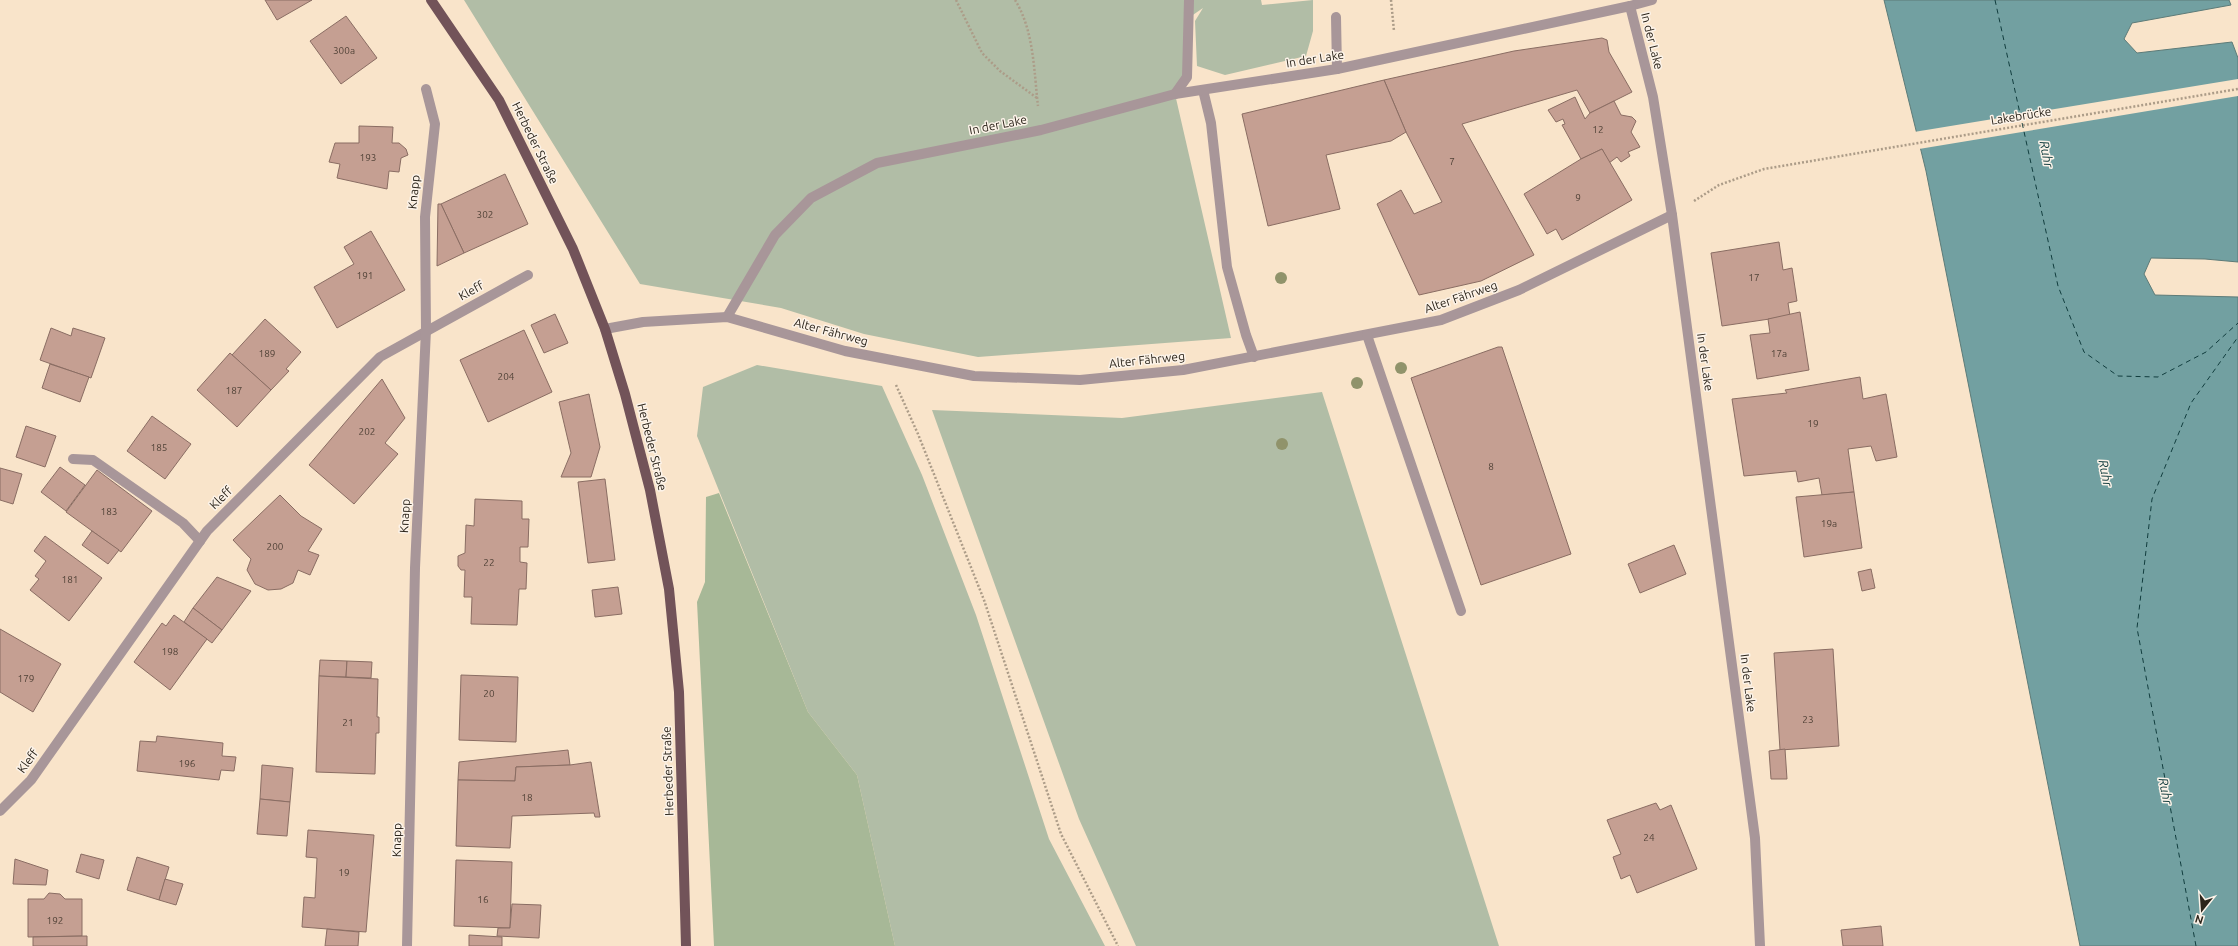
<svg xmlns="http://www.w3.org/2000/svg" width="2238" height="946" font-family="Ubuntu,sans-serif">
<rect width="100%" height="100%" fill="#f9e4ca"/>
<g fill="#b1bda6">
<path d="M464 0H1261L1262 5 1313 0V31L1306 56 1225 75 1197 66 1195 21 1203 8 1187 19V77L1175 94 1231 338 978 357 864 334 781 308 640 284Z"/>
<path d="M757 365 882 386 922 475 976 615 1049 839 1105 946H895L857 775 808 712 697 436 703 387Z"/>
<path d="M1322 392 1499 946H1136L1079 819 932 410 1122 418Z"/>
</g>
<path fill="#a7b897" d="M719 493 808 712 857 775 895 946H714L697 602 705 582 706 497Z"/>
<path fill="#72a0a1" stroke="#5d7b78" d="M1884 0H2229L2231 5 2132 23 2124 39 2137 53 2232 42 2238 58V262L2205 259 2151 258 2144 274 2155 295 2238 297V946H2080L1926 171Z"/>
<path fill="#f9e4ca" d="M2238 79V96L1919 149 1914 132Z"/>
<g fill="none" stroke-linecap="round" stroke-linejoin="round">
<g stroke="#113d3e" stroke-width="1" stroke-dasharray="5 4" stroke-linecap="butt">
<path d="M1995 0 2058 286 2084 352 2118 376 2158 377 2206 352 2238 323"/>
<path d="M2196 946 2137 628 2152 499 2191 403 2238 337"/>
</g>
</g>
<g fill="#c59f92" stroke="#8a6d63">
<path d="M265 0H312L277 20Z"/>
<path d="M346 16 377 58 341 84 310 41Z"/>
<path d="M1602 38 1607 40 1609 52 1632 92 1590 113 1577 90 1462 124 1534 255 1481 281 1419 295 1377 204 1401 190 1414 214 1442 202 1406 132 1384 80 1514 51Z"/>
<path d="M1384 80 1406 132 1391 141 1326 155 1340 209 1268 226 1242 114Z"/>
<path d="M1575 97 1585 119 1590 113 1614 101 1621 115 1632 117 1636 121 1631 132 1640 147 1628 152 1630 156 1621 162 1617 157 1609 163 1602 149 1581 159 1562 125 1565 124 1563 119 1556 122 1548 110Z"/>
<path d="M359 126 393 127 392 143H399L406 149 408 155 401 158 399 172 389 171 387 189 337 178 340 164 329 162 335 143H359Z"/>
<path d="M1602 149 1632 200 1562 240 1556 229 1547 234 1524 194 1581 159Z"/>
<path d="M505 174 528 224 464 253 441 204Z"/>
<path d="M438 204H441L464 253 437 266Z"/>
<path d="M371 231 405 290 337 328 314 287 354 264 344 247Z"/>
<path d="M1779 242 1783 270 1792 268 1797 301 1788 303 1790 316 1722 326 1711 253Z"/>
<path d="M1800 312 1809 370 1757 379 1750 335 1770 333 1768 319Z"/>
<path d="M555 314 568 343 544 353 531 325Z"/>
<path d="M265 319 301 352 286 369 289 371 271 390 232 355Z"/>
<path d="M51 328 71 336 73 328 105 338 91 378 40 360Z"/>
<path d="M524 330 552 392 488 422 460 360Z"/>
<path d="M1498 347H1502L1571 554 1481 585 1411 378Z"/>
<path d="M230 353 271 390 237 427 197 390Z"/>
<path d="M50 364 89 377 80 402 42 388Z"/>
<path d="M1860 377 1863 399 1886 394 1897 457 1876 461 1871 446 1848 449 1854 492 1822 495 1819 478 1798 482 1796 471 1744 476 1732 399 1787 393 1785 390Z"/>
<path d="M382 379 405 418 385 443 398 454 354 504 309 465Z"/>
<path d="M589 394 600 447 591 477H561L571 453 559 402Z"/>
<path d="M152 416 191 444 165 479 127 451Z"/>
<path d="M26 426 56 436 45 467 16 457Z"/>
<path d="M60 467 85 485 66 511 41 492Z"/>
<path d="M0 468 22 474 13 504 0 500Z"/>
<path d="M97 470 152 511 121 552 66 512Z"/>
<path d="M605 479 615 560 588 563 578 482Z"/>
<path d="M1854 492 1862 548 1804 557 1796 497Z"/>
<path d="M280 495 301 516 322 529 308 551 319 555 310 575 298 570 293 583 281 589 268 590 255 584 247 570 251 559 233 540Z"/>
<path d="M475 499 522 501V519H529L528 547H520V562L527 563 526 589H519L517 625 471 624 472 597H464L465 570H461L458 566V556L465 553 466 525 474 526Z"/>
<path d="M92 531 119 550 108 564 82 545Z"/>
<path d="M45 536 102 578 69 621 30 590 39 579 35 576 46 561 34 551Z"/>
<path d="M1674 545 1686 574 1640 593 1628 564Z"/>
<path d="M1871 569 1875 588 1862 591 1858 572Z"/>
<path d="M217 577 251 591 222 630 193 608Z"/>
<path d="M618 587 622 614 595 617 592 590Z"/>
<path d="M193 608 222 630 212 643 184 622Z"/>
<path d="M174 615 207 639 170 690 134 662 162 623 166 626Z"/>
<path d="M0 629 61 664 33 712 0 692Z"/>
<path d="M1833 649 1839 746 1780 750 1774 653Z"/>
<path d="M320 660 347 661 346 677 319 676Z"/>
<path d="M347 661 372 662 371 678 346 677Z"/>
<path d="M461 675 518 677 516 742 459 740Z"/>
<path d="M319 676 378 679 377 717H379V733H376L375 774 316 772Z"/>
<path d="M157 736 223 743 222 756 236 757 234 771 221 770 219 780 137 771 140 741 156 742Z"/>
<path d="M1785 749 1787 779H1771L1769 751Z"/>
<path d="M568 750 570 765 516 767 515 781 458 780 459 762Z"/>
<path d="M591 762 600 817H595L594 813 512 816 510 848 456 846 458 780 515 781 516 767 570 765Z"/>
<path d="M262 765 293 768 290 802 260 799Z"/>
<path d="M260 799 290 802 287 836 257 834Z"/>
<path d="M1656 803 1660 810 1671 805 1697 869 1637 893 1630 875 1621 879 1613 857 1621 854 1607 820Z"/>
<path d="M308 830 374 835 366 932 302 927 304 897 315 898 317 858 306 857Z"/>
<path d="M81 854 104 860 99 879 76 872Z"/>
<path d="M137 857 169 867 159 900 127 890Z"/>
<path d="M15 859 48 870 46 885 13 884Z"/>
<path d="M456 860 512 862 510 928 454 926Z"/>
<path d="M165 879 183 884 176 905 159 900Z"/>
<path d="M49 893 60 894 65 899H82V936L28 937V899H44Z"/>
<path d="M512 904 541 905 539 938 497 936 498 928H510Z"/>
<path d="M1881 926 1883 946H1843L1841 930Z"/>
<path d="M327 929 359 932 358 946H325Z"/>
<path d="M469 935 502 937V946H469Z"/>
<path d="M87 936V946H33V937Z"/>
</g>
<g fill="none" stroke-linecap="round" stroke-linejoin="round">
<g stroke="#ac9c88" stroke-width="2.5" stroke-dasharray="2 2" stroke-linecap="butt">
<path d="M956 0 982 53 1000 71 1037 98"/>
<path d="M1015 0C1034 30 1034 72 1038 106"/>
<path d="M1391 0 1394 31"/>
<path d="M1694 201 1719 185 1764 169 2238 89"/>
<path d="M896 385 918 434 984 600 1061 834 1118 946"/>
</g>
<g stroke="#a89699" stroke-width="10">
<path d="M1630 6 1652 0"/>
<path d="M1336 17 1337 69"/>
<path d="M1203 90 1211 123 1227 267 1246 335 1254 357"/>
<path d="M1175 94 1187 77 1189 0"/>
<path d="M727 317 775 235 811 198 877 163 1041 130 1175 94 1337 69 1630 6 1653 97 1672 215 1755 838 1760 946"/>
<path d="M605 329 643 322 727 317 845 351 974 376 1080 380 1183 370 1441 320 1519 290 1672 215"/>
<path d="M1367 335 1461 611"/>
<path d="M73 459 93 460 183 523 200 541"/>
<path d="M0 811 31 780 207 531 380 357 528 275"/>
<path d="M407 946 415 568 426 330 425 217 435 124 426 89"/>
</g>
<path stroke="#725359" stroke-width="10" d="M431 0 499 100 573 249 605 329 625 394 650 490 669 589 679 692 686 946"/>
</g>
<g fill="#90936b">
<circle cx="1281" cy="278" r="6"/>
<circle cx="1401" cy="368" r="6"/>
<circle cx="1357" cy="383" r="6"/>
<circle cx="1282" cy="444" r="6"/>
</g>
<g text-anchor="middle" stroke-width="3" stroke-linejoin="round" paint-order="stroke">
<g font-size="10" fill="#524338">
<text x="344" y="54">300a</text>
<text x="1598" y="133">12</text>
<text x="368" y="161">193</text>
<text x="1452" y="165">7</text>
<text x="1578" y="201">9</text>
<text x="485" y="218">302</text>
<text x="365" y="279">191</text>
<text x="1754" y="281">17</text>
<text x="267" y="357">189</text>
<text x="1779" y="357">17a</text>
<text x="506" y="380">204</text>
<text x="234" y="394">187</text>
<text x="1813" y="427">19</text>
<text x="367" y="435">202</text>
<text x="159" y="451">185</text>
<text x="1491" y="470">8</text>
<text x="109" y="515">183</text>
<text x="1829" y="527">19a</text>
<text x="275" y="550">200</text>
<text x="489" y="566">22</text>
<text x="70" y="583">181</text>
<text x="170" y="655">198</text>
<text x="26" y="682">179</text>
<text x="489" y="697">20</text>
<text x="1808" y="723">23</text>
<text x="348" y="726">21</text>
<text x="187" y="767">196</text>
<text x="527" y="801">18</text>
<text x="1649" y="841">24</text>
<text x="344" y="876">19</text>
<text x="483" y="903">16</text>
<text x="55" y="924">192</text>
</g>
<g font-size="12" fill="#2b241a" stroke="#fcf3e9">
<text transform="translate(1652 41) rotate(76)" y="4">In der Lake</text>
<text transform="translate(1315 59) rotate(-9)" y="4">In der Lake</text>
<text transform="translate(2021 116) rotate(-9)" y="4">Lakebrücke</text>
<text transform="translate(998 125) rotate(-11)" y="4">In der Lake</text>
<text transform="translate(535 143) rotate(64)" y="4">Herbeder Straße</text>
<text transform="translate(414 192) rotate(-84)" y="4">Knapp</text>
<text transform="translate(471 291) rotate(-29)" y="4">Kleff</text>
<text transform="translate(1461 297) rotate(-19)" y="4">Alter Fährweg</text>
<text transform="translate(831 332) rotate(15)" y="4">Alter Fährweg</text>
<text transform="translate(1147 360) rotate(-6)" y="4">Alter Fährweg</text>
<text transform="translate(1705 362) rotate(82)" y="4">In der Lake</text>
<text transform="translate(652 447) rotate(76)" y="4">Herbeder Straße</text>
<text transform="translate(221 498) rotate(-45)" y="4">Kleff</text>
<text transform="translate(405 516) rotate(-87)" y="4">Knapp</text>
<text transform="translate(1748 683) rotate(83)" y="4">In der Lake</text>
<text transform="translate(28 761) rotate(-54)" y="4">Kleff</text>
<text transform="translate(668 771) rotate(-92)" y="4">Herbeder Straße</text>
<text transform="translate(397 840) rotate(-89)" y="4">Knapp</text>
</g>
<g font-size="13" font-style="italic" fill="#113d3e" stroke="#fcf3e9">
<text transform="translate(2047 154) rotate(79)" y="5">Ruhr</text>
<text transform="translate(2106 473) rotate(79)" y="5">Ruhr</text>
<text transform="translate(2166 791) rotate(79)" y="5">Ruhr</text>
</g>
</g>
<g transform="translate(2202 910) rotate(197)" stroke="#fcf3e9" stroke-width="3" paint-order="stroke">
<path d="M0-3L7 15L0 10L-7 15Z" fill="#2b241a"/>
<text y="-6" font-size="11" font-weight="bold" text-anchor="middle" fill="#2b241a">N</text>
</g>
</svg>
